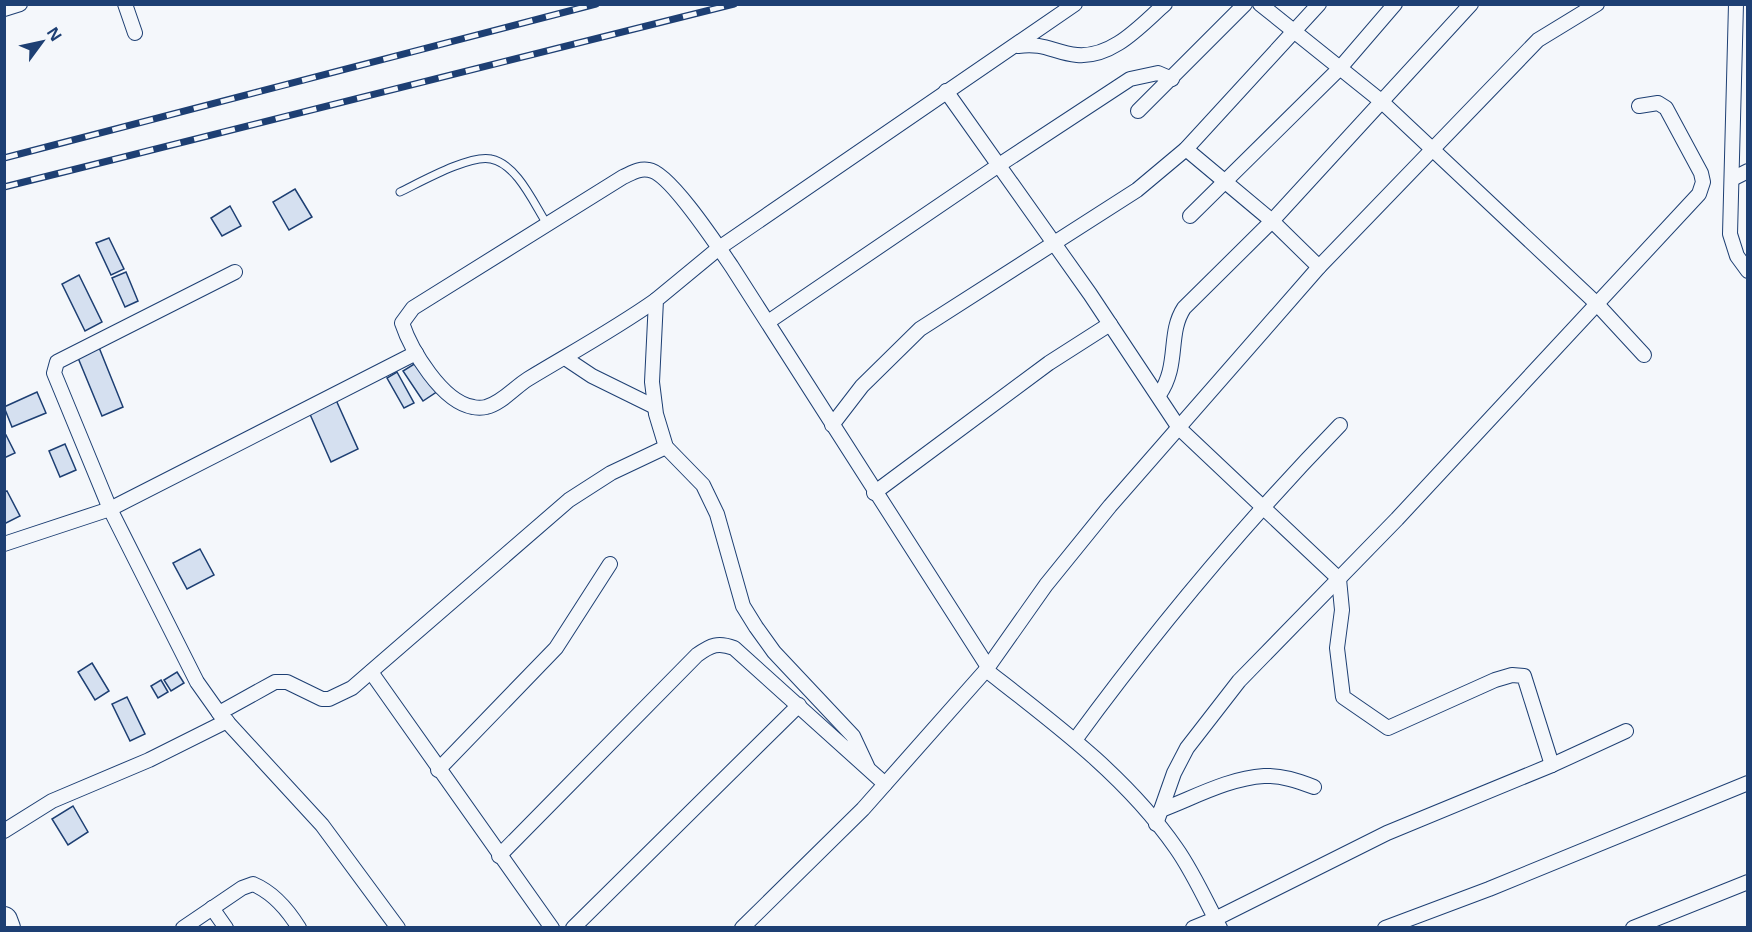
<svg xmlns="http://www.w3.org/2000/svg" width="1752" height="932" font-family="'Open Sans',sans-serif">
<rect width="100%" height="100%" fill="#f4f7fb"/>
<g fill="#d5e0f0" stroke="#1d3f73" stroke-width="1.5">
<path d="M295 189 312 217 289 230 273 202Z"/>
<path d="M230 206 241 226 222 236 211 218Z"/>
<path d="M109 238 124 269 111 275 96 243Z"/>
<path d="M126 272 138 301 125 307 112 278Z"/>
<path d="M79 275 102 322 85 331 62 284Z"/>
<path d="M98 345 123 407 102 416 76 353Z"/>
<path d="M419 361 438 391 423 401 403 371Z"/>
<path d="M397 372 414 403 404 408 387 378Z"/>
<path d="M37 392 46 413 12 427 4 407Z"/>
<path d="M336 400 358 449 331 462 309 412Z"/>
<path d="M6 435 15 453 4 458V436Z"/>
<path d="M65 444 76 470 60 477 49 451Z"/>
<path d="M7 491 20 516 4 524V492Z"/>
<path d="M200 549 214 575 187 589 173 563Z"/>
<path d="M92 663 109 691 95 700 78 672Z"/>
<path d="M177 672 184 683 171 691 164 680Z"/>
<path d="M161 680 168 692 158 698 151 686Z"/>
<path d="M127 697 145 734 130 741 112 704Z"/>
<path d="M73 806 88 832 68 845 52 819Z"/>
</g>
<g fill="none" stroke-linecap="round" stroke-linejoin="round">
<g stroke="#1d3f73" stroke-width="9">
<path id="lane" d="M400 192C419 183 470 154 491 159 517 164 534 204 547 224"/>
</g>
<g stroke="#1d3f73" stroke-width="16">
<g id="street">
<path d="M125 4 135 33"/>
<path d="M1260 4 1381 101 1596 303 1644 355"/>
<path d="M1736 4 1730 234 1737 256 1748 271"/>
<path d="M4 9 20 4"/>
<path d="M1018 46C1045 42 1054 53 1077 55 1113 58 1141 25 1165 4"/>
<path d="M946 91 1090 294 1179 428 1339 579 1342 610 1337 648 1343 697 1388 728 1495 680 1512 675 1524 676 1552 765"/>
<path d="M1138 111 1245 4"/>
<path d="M1186 149 1272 221 1319 267"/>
<path d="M1732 179 1748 171"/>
<path d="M1190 216 1340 68 1395 4"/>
<path d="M235 272 57 362 54 373 110 509 197 682 219 713 322 825 398 928"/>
<path d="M656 300C615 329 571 353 528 379 515 387 502 403 486 407 483 408 476 408 473 407 442 402 411 350 402 323L413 308 623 177C632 173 639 168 649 170 669 172 719 248 732 267L988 667"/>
<path d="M768 322 999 165 1130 79 1158 73 1172 79"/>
<path d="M565 358 592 376 655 407"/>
<path d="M1159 395C1180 365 1167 334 1184 308L1272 221 1471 4"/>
<path d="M832 425 862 386 920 329 1137 190 1186 149 1319 4"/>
<path d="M874 493 1049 363 1110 324"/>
<path d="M4 544 110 509 416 353"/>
<path d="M986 670C1054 723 1126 776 1176 848 1193 872 1206 901 1220 928"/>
<path d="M371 672 552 928"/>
<path d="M219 713 275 682H287L322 699H329L352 688 569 500 611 473 666 447"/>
<path d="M1075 740C1157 628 1244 524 1340 425"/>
<path d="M867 766 853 736 774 652 756 627 743 606 717 514 703 485 666 447 656 414 652 382 656 300 719 248 1075 4"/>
<path d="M438 770 556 648 610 564"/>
<path d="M1161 810C1193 798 1229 778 1264 776 1281 775 1298 781 1314 787"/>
<path d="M1156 824 1174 773 1187 748 1239 681 1397 519 1699 194 1703 182 1701 173 1666 108 1658 103 1639 106"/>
<path d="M4 831 52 801 149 760 227 721"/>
<path d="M499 856 697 655C711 645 718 642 734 648L885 784"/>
<path d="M212 908 226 928"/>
<path d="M183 928 242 888 253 884C272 892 288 910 299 928"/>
<path d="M573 928 799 705"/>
<path d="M742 928 863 809 986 670 1046 585 1110 506 1319 267 1538 40 1597 4"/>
<path d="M1193 928 1215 919 1387 833 1552 765 1626 731"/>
<path d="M1385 928 1489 889 1748 783"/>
<path d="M1633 928 1748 882"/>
</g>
</g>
<g stroke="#1d3f73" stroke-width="28">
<path id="highway" d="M4 920 7 928"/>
</g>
<use href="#lane" stroke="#f4f7fb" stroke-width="7"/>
<use href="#street" stroke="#f4f7fb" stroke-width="14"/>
<use href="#highway" stroke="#f4f7fb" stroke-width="26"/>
<g stroke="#1d3f73" stroke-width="7">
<g id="rail">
<path d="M4 158 596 4"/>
<path d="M4 187 734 4"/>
</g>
</g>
<use href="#rail" stroke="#f4f7fb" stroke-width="4.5" stroke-dasharray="14" stroke-linecap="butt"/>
</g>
<rect width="1752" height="932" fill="none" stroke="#1d3f73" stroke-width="12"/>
<g transform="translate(42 42) rotate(57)" stroke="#f4f7fb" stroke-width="4.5" paint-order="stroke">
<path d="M0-4.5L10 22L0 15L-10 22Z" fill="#1d3f73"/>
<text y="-9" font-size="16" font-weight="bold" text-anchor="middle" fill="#1d3f73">N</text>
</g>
</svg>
